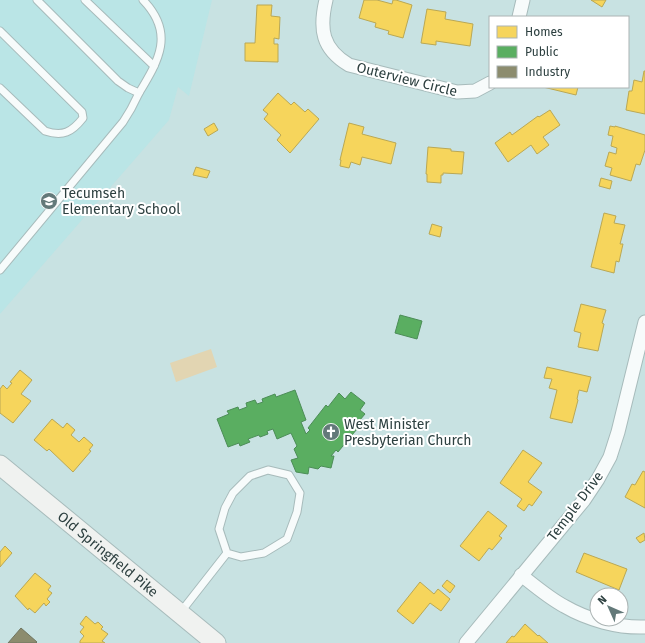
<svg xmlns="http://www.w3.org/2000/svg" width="645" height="643" font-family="'Fira Sans',sans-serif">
<rect width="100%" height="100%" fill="#c8e2e2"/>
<path fill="#bae5e6" d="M0 0H212L189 96 178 87 169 120 0 314Z"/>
<path fill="#e2d5b2" d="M211 349 217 367 176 382 170 363Z"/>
<g fill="#f6d55c" stroke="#baa854">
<path d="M364 0H377L392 4 393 0H396L412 5 403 38 388 34 389 31 375 27 376 23 359 18Z"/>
<path d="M591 0H606L602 7Z"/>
<path d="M257 5H272L271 16 280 17 279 39 274 38V44H278V62L245 61V43H255Z"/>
<path d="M427 9 446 12 445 19 473 24 470 46 436 41V45L421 43Z"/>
<path d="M644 71H645V114L626 110 629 91H632L634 80 642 82Z"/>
<path d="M543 87H578L576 95Z"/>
<path d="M278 93 291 105 294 102 305 112 308 109 319 119 290 153 277 140 281 135 264 119 268 114 263 110Z"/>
<path d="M550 110 560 125 543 137 549 145 537 154 531 145 508 162 495 143 510 132 512 135 538 116 539 117Z"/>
<path d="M214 123 218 130 208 136 204 129Z"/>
<path d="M349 123 364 127 362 134 396 143 391 164 362 157 360 165 351 162 349 168 340 166 341 160H340Z"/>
<path d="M610 126 615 127V126L645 135V150L640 165 636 164 631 181 610 175 612 168 605 166 609 152 616 154 617 148 611 146 613 136 608 135Z"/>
<path d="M428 147 451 149V151L464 152 462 174 443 173V175H441V183L427 182V174H426Z"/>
<path d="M196 167 210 171 207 178 193 175Z"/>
<path d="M601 178 612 181 610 189 599 186Z"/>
<path d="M604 213 616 216 614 223 625 225 620 244H623L619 262 616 261 614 273 591 267Z"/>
<path d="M432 224 442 227 440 237 429 234Z"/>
<path d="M581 304 606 310 602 323 604 324 598 351 578 347 581 333 574 331Z"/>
<path d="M547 367 591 377 587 392 579 390 577 399 578 400 572 423 550 418 557 390 549 388 552 379 544 378Z"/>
<path d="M20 370 32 380 21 394 31 401 13 423 0 413V389L3 385 7 389 12 383 10 382Z"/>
<path d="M52 419 63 428 67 423 75 430 71 435 79 442 84 437 93 445 89 450 91 451 73 472 49 449 47 451 34 440Z"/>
<path d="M523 450 542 463 528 482 542 492 532 506 529 504 524 511 517 506 522 499 500 483Z"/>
<path d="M643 471 645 472V508L625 497 632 484 635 485Z"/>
<path d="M488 511 507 526 499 536 502 538 492 550 489 548 479 561 460 546Z"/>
<path d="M644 533 645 540 640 543 636 538Z"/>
<path d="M5 546 12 553 0 567V552Z"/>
<path d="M584 553 627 569 619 590 576 572Z"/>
<path d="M35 573 51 586 48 590 52 593 47 599 50 602 46 606 44 603 35 613 29 608 28 610 15 596Z"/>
<path d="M447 580 455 586 450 593 442 586Z"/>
<path d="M420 582 434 594 438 589 450 599 441 611 430 603 413 624 397 611Z"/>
<path d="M86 616 95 624 98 622 103 627 101 629 108 634 102 641 105 643H80V641L84 636 80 632 84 627 80 624Z"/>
<path d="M525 624 538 636 539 635 548 643H506L512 636 514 637Z"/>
</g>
<g fill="#5aae61" stroke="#4c8d57">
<path d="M400 315 422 321 417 339 395 333Z"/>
<path d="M295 390 306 420 301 422 306 434 310 430 308 428 326 405 328 407 339 393 345 399 351 392 365 403 360 410 365 414 354 427 357 429 338 452 336 450 331 456H334L331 468 321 466 318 469 309 467 308 474 296 472 291 460 298 458 294 449 297 446 291 433 277 439 273 429 267 431 268 434 260 437 259 435 248 439 250 442 240 446 239 443 228 447 217 419 229 414 227 411 238 407 239 410 247 407 246 403 255 400 257 404 263 402 262 399 275 394 276 397Z"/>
</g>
<path fill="#8c8c6e" stroke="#707560" d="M21 628 37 642 36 643H8Z"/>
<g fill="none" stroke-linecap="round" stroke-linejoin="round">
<g stroke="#a7bbbb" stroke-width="9">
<g id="lane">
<path d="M37 0 118 81 128 88 139 93C159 60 175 33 143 0"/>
<path d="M85 0 154 66"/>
<path d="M0 31 82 112 83 118C72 132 63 137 45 131L0 88"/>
<path d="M0 270 123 122 131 109 139 93"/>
<path d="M180 613 227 553 219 529 225 508 233 493 250 476 268 470 289 475 300 493 297 512 287 539 264 553 241 557 227 553"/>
</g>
</g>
<g stroke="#a7bbbb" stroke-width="15">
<g id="street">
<path d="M326 0C319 29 322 49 349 65L457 92 475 91 490 83"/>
<path d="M519 17 523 0"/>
<path d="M521 575C535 586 549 598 564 606 588 620 618 628 645 627"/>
<path d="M466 643 584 500 598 479 610 457 618 432 645 322"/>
</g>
</g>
<g stroke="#a7bbbb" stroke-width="21">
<g id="secondary">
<path id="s1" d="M0 465 216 643"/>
</g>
</g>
<use href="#lane" stroke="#f7fbfb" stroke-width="7"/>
<use href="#street" stroke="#f7fbfb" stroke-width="13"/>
<use href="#secondary" stroke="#f0f2f0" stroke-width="19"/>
</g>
<defs>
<g id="school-disc" transform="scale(0.9)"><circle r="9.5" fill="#637979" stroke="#fff"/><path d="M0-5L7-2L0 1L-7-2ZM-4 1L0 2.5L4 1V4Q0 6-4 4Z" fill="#fff"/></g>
<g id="church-disc" transform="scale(0.9)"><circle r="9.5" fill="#637979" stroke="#fff"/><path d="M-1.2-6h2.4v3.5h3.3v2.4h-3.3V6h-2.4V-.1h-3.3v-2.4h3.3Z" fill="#fff"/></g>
</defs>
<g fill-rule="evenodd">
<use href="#school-disc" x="49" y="201"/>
<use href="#church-disc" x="331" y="432"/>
</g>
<g text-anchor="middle" stroke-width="4" stroke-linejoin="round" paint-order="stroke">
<g font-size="14" fill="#2d4040" stroke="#fff">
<text transform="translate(407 79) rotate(14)" y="5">Outerview Circle</text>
<text transform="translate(575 506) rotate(-53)" y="5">Temple Drive</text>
<text dy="5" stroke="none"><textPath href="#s1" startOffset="140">Old Springfield Pike</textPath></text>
</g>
<g font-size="14" fill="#2d4040" stroke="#fff" text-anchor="start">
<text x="62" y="198">Tecumseh<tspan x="62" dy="16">Elementary School</tspan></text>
<text x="344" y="429">West Minister<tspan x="344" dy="16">Presbyterian Church</tspan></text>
</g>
</g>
<rect x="489" y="16" width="140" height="72" fill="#ffffff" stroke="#abb3b3"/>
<rect x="497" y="26" width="20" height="12" fill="#f6d55c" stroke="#abb3b3"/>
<text x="525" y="36" font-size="12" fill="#2d4040">Homes</text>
<rect x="497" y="46" width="20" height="12" fill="#5aae61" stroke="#abb3b3"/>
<text x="525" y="56" font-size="12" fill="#2d4040">Public</text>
<rect x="497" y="66" width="20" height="12" fill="#8c8c6e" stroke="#abb3b3"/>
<text x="525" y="76" font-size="12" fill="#2d4040">Industry</text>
<g transform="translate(609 607) rotate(315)"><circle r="19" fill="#ffffff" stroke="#abb3b3"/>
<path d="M0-3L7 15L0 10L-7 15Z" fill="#637979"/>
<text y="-6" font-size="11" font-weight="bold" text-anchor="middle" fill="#2d4040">N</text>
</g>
</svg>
